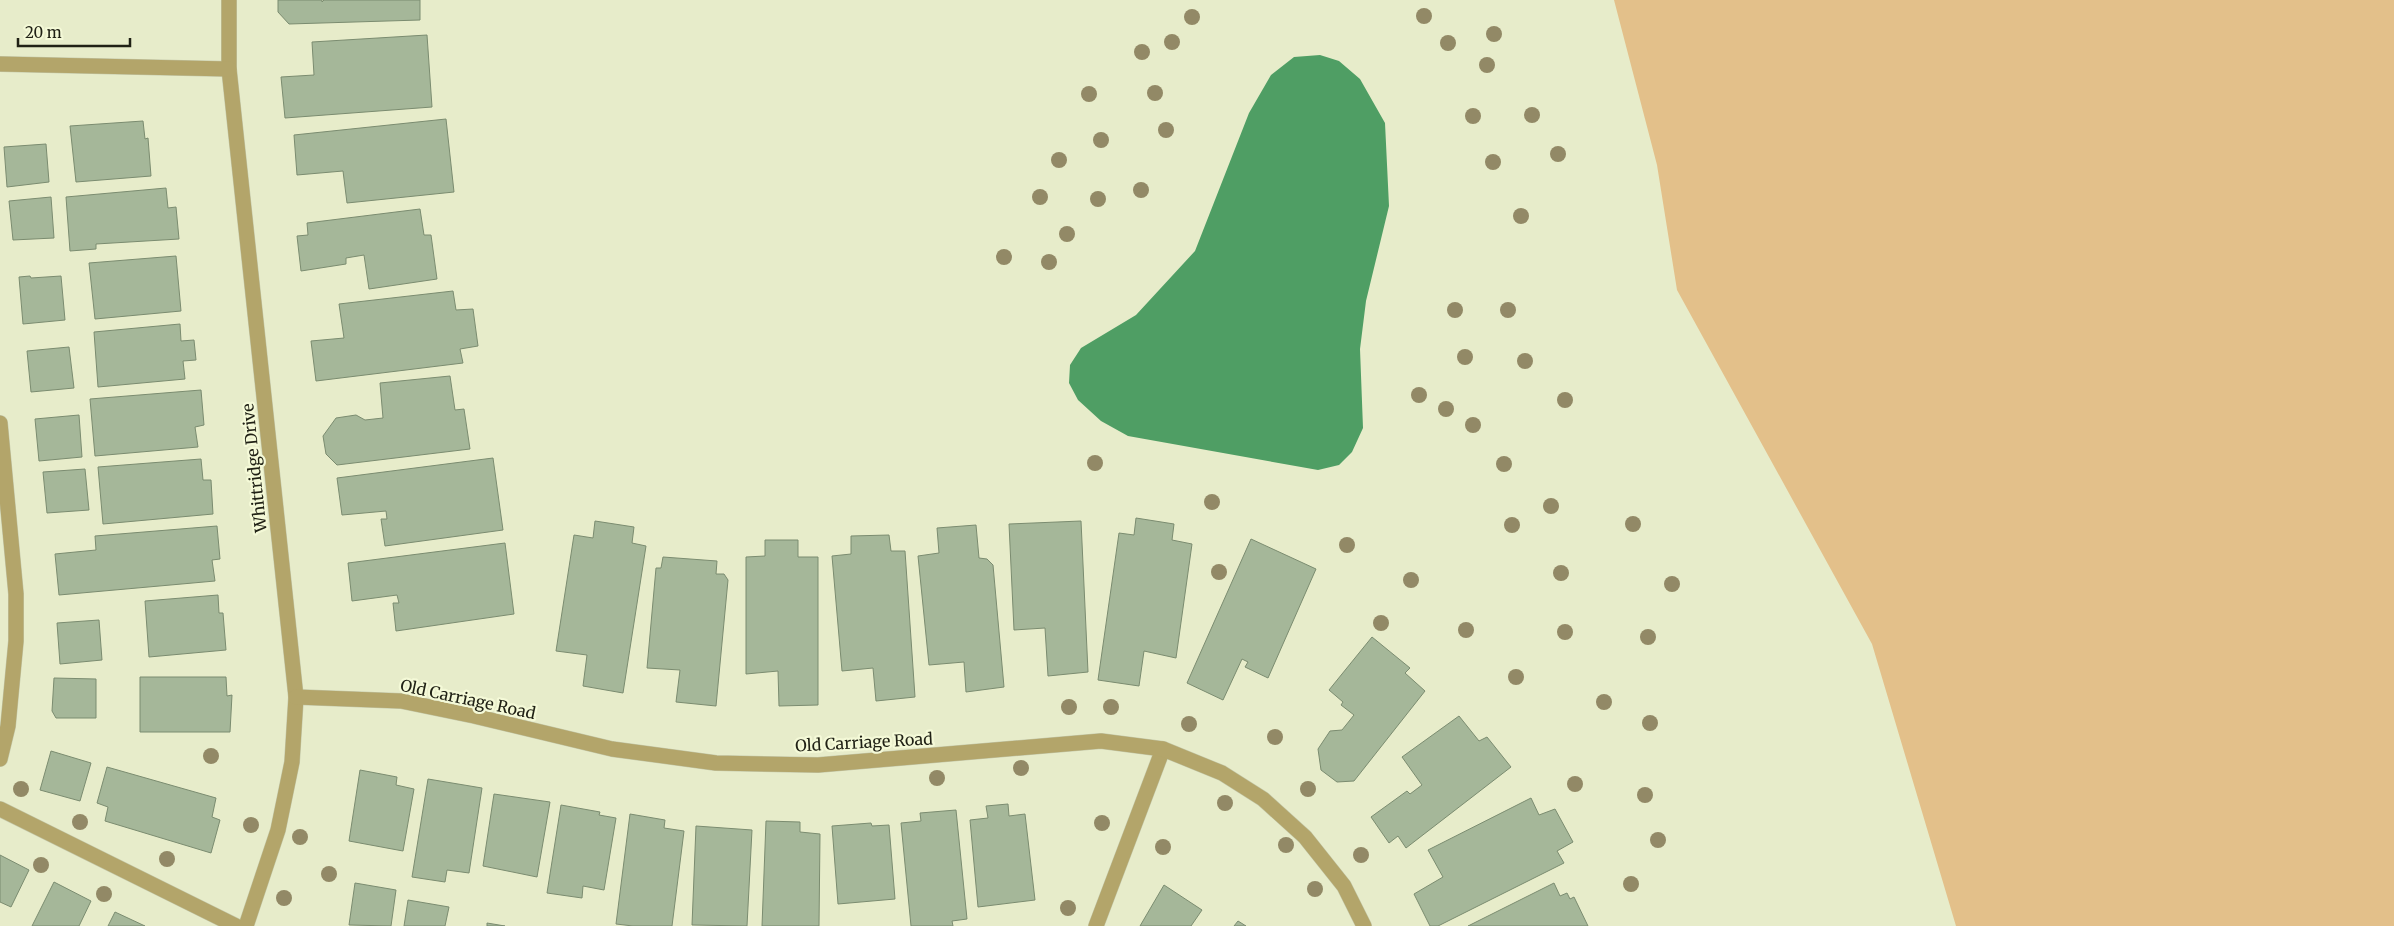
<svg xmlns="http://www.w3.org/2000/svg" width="2394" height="926" font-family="Merriweather,serif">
<rect width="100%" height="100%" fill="#e7ecca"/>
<path fill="#e3c08a" d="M1614 0H2394V926H1956L1872 644 1677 290 1657 165Z"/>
<path fill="#4f9e64" d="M1320 55 1339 61 1360 79 1385 123 1389 206 1366 301 1360 349 1363 428 1352 452 1339 465 1318 470 1128 436 1101 421 1078 400 1069 383 1070 365 1081 348 1136 315 1195 251 1249 113 1271 75 1294 57Z"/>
<g fill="#a5b799" stroke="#7b8c70">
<path d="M278 0H322V2L324 0H420V20L289 24 278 12Z"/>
<path d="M427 35 432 107 285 118 281 77 314 75 312 42Z"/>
<path d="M446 119 454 192 347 203 343 171 297 175 294 135Z"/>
<path d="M143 121 145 139 148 138 151 176 76 182 70 126Z"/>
<path d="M46 144 49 182 7 187 4 147Z"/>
<path d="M166 188 168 208 176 207 179 239 96 244V249L70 251 66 197Z"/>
<path d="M51 197 54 238 13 240 9 201Z"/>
<path d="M420 209 424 235H431L437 279 369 289 364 255 346 258V264L301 271 297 236 308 235 307 223Z"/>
<path d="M176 256 181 311 95 319 89 263Z"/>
<path d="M30 276 31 278 61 276 65 320 23 324 19 277Z"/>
<path d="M453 291 456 310 473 309 478 346 460 349 463 363 316 381 311 341 344 338 339 304Z"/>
<path d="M180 324 181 341 194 340 196 360 183 361 185 379 98 387 94 332Z"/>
<path d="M69 347 74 388 31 392 27 351Z"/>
<path d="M450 376 455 410 464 409 470 449 337 465 326 454 323 436 336 418 356 415 365 420 383 418 380 383Z"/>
<path d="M201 390 204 425 195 427 198 447 95 456 90 399Z"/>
<path d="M79 415 82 457 39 461 35 419Z"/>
<path d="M493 458 503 530 385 546 381 519H387L386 511 342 515 337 478Z"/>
<path d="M201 459 203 480H211L213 514 103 524 98 467Z"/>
<path d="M85 469 89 510 47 513 43 472Z"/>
<path d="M1136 518 1174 524 1172 540 1192 544 1176 658 1144 651 1139 686 1098 680 1119 533 1134 535Z"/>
<path d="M595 521 634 527 632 543 646 546 623 693 583 686 587 655 556 651 574 535 593 538Z"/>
<path d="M1081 521 1088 672 1048 676 1045 628 1014 630 1009 524Z"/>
<path d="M976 525 979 558 987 559 993 565 1004 687 966 692 964 662 929 665 918 556 939 553 937 528Z"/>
<path d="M217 526 220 559 212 560 215 581 59 595 55 554 96 550 95 536Z"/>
<path d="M889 535 891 551H905L915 697 876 701 873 668 842 671 832 556 851 554V536Z"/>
<path d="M1251 539 1316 569 1268 678 1245 667 1248 662 1242 659 1223 700 1187 683Z"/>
<path d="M765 540H798V557H818V705L779 706 778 671 746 674V557L765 556Z"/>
<path d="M505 543 514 614 396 631 393 603H399L397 595 352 601 348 563Z"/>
<path d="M663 557 717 561 716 574H724L728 580 716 706 676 702 680 670 647 668 656 568H661Z"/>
<path d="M218 595 219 613H223L226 650 149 657 145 601Z"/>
<path d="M99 620 102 660 60 664 57 623Z"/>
<path d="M1372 637 1410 668 1405 673 1425 691 1354 781 1337 782 1321 770 1318 749 1330 731 1342 730 1354 715 1341 705 1343 702 1329 690Z"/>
<path d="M140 677H226L227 696 232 695 230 732H140Z"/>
<path d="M54 678 96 679V718H56L52 711Z"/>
<path d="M1459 716 1479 741 1487 737 1511 767 1406 848 1398 836 1389 843 1371 817 1407 791 1410 794 1422 785 1402 757Z"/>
<path d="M51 751 91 763 80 801 40 790Z"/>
<path d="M107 767 216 798 212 817 220 820 211 853 105 821 108 807 97 803Z"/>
<path d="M360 770 397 777 396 785 414 789 403 851 349 841Z"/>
<path d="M428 779 482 788 469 873 447 870 445 882 412 877Z"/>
<path d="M494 794 550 802 537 877 483 866Z"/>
<path d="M1531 798 1539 815 1555 809 1573 842 1557 851 1564 863 1438 926H1430L1414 894 1443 877 1428 850Z"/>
<path d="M1008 804 1009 816 1025 814 1035 900 978 907 970 820 988 818 986 806Z"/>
<path d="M561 805 600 812 599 815 616 818 604 890 583 886 582 898 547 893Z"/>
<path d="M956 810 967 919 952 921 953 926H911L901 823 921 821 920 813Z"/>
<path d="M630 814 665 820 664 828 684 831 672 926H633L616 924Z"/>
<path d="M766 821 800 822V832L820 834 819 926H762Z"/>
<path d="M871 823 872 826 889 825 895 899 838 904 832 826Z"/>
<path d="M696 826 752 830 747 926 692 925Z"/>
<path d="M0 855 29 870 11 907 0 902Z"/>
<path d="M54 882 91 901 79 926H32Z"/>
<path d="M355 883 396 890 391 926 349 925Z"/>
<path d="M1554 883 1560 896 1567 893 1570 899 1574 897 1588 926H1468Z"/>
<path d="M1164 885 1202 910 1191 926H1140Z"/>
<path d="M408 900 449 907 445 926H404Z"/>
<path d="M115 912 145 926H108Z"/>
<path d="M1238 921 1246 926H1234Z"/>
<path d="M487 923 505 926H487Z"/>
</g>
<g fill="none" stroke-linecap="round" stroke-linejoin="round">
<g stroke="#c3c7a9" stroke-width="16">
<g id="service">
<path d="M0 423 16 594V641L8 726 0 759"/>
<path d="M0 809 236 926"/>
<path d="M1096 926 1163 749"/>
</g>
</g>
<g stroke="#c3c7a9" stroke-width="16">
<g id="minor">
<path d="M229 0V69L296 697 292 762 278 830 246 926"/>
<path d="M0 64 229 69"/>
<path d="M296 697 401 701 474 716 612 749 716 763 818 765 1101 741 1163 749 1222 773 1263 799 1305 837 1344 886 1364 926"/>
</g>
</g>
<use href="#service" stroke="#b3a56a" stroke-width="15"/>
<use href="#minor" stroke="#b3a56a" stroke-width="15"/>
</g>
<g fill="#928966">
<circle cx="1424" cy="16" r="8"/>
<circle cx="1192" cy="17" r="8"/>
<circle cx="1494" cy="34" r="8"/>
<circle cx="1172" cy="42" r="8"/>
<circle cx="1448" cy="43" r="8"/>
<circle cx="1142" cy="52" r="8"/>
<circle cx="1487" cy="65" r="8"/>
<circle cx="1155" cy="93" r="8"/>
<circle cx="1089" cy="94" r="8"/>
<circle cx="1532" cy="115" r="8"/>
<circle cx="1473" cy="116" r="8"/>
<circle cx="1166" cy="130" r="8"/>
<circle cx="1101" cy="140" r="8"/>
<circle cx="1558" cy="154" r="8"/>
<circle cx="1059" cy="160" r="8"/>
<circle cx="1493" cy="162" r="8"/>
<circle cx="1141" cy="190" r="8"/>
<circle cx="1040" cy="197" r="8"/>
<circle cx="1098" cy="199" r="8"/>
<circle cx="1521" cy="216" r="8"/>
<circle cx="1067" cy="234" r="8"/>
<circle cx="1004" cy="257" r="8"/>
<circle cx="1049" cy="262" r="8"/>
<circle cx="1455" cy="310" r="8"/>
<circle cx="1508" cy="310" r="8"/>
<circle cx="1465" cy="357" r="8"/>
<circle cx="1525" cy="361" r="8"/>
<circle cx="1419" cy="395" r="8"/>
<circle cx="1565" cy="400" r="8"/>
<circle cx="1446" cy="409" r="8"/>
<circle cx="1473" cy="425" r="8"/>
<circle cx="1095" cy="463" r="8"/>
<circle cx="1504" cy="464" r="8"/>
<circle cx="1212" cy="502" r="8"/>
<circle cx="1551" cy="506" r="8"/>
<circle cx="1633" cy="524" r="8"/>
<circle cx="1512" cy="525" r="8"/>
<circle cx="1347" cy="545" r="8"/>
<circle cx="1219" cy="572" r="8"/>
<circle cx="1561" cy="573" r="8"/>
<circle cx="1411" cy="580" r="8"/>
<circle cx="1672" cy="584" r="8"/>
<circle cx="1381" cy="623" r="8"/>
<circle cx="1466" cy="630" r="8"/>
<circle cx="1565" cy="632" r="8"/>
<circle cx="1648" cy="637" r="8"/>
<circle cx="1516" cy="677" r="8"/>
<circle cx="1604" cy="702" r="8"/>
<circle cx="1069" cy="707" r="8"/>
<circle cx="1111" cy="707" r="8"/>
<circle cx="1650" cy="723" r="8"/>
<circle cx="1189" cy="724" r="8"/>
<circle cx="1275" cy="737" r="8"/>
<circle cx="211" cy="756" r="8"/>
<circle cx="1021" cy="768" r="8"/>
<circle cx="937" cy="778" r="8"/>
<circle cx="1575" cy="784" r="8"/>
<circle cx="21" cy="789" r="8"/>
<circle cx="1308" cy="789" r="8"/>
<circle cx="1645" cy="795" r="8"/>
<circle cx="1225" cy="803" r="8"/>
<circle cx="80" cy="822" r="8"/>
<circle cx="1102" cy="823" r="8"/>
<circle cx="251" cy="825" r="8"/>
<circle cx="300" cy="837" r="8"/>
<circle cx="1658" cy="840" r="8"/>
<circle cx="1286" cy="845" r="8"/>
<circle cx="1163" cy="847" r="8"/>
<circle cx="1361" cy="855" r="8"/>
<circle cx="167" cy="859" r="8"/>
<circle cx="41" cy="865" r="8"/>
<circle cx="329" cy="874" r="8"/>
<circle cx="1631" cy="884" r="8"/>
<circle cx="1315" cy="889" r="8"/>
<circle cx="104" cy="894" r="8"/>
<circle cx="284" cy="898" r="8"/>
<circle cx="1068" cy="908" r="8"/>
</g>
<g text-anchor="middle" stroke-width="4.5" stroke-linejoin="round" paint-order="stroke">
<g font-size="16" fill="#202115" stroke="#f4f9d7">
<text transform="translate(254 468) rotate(-96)" y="6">Whittridge Drive</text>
<text transform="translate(468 699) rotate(12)" y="6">Old Carriage Road</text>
<text transform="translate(864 742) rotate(-3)" y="6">Old Carriage Road</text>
</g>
</g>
<path d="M18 38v8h112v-8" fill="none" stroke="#202115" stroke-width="2.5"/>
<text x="25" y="38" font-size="15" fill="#202115" stroke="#f4f9d7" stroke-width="4" paint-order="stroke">20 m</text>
</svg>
